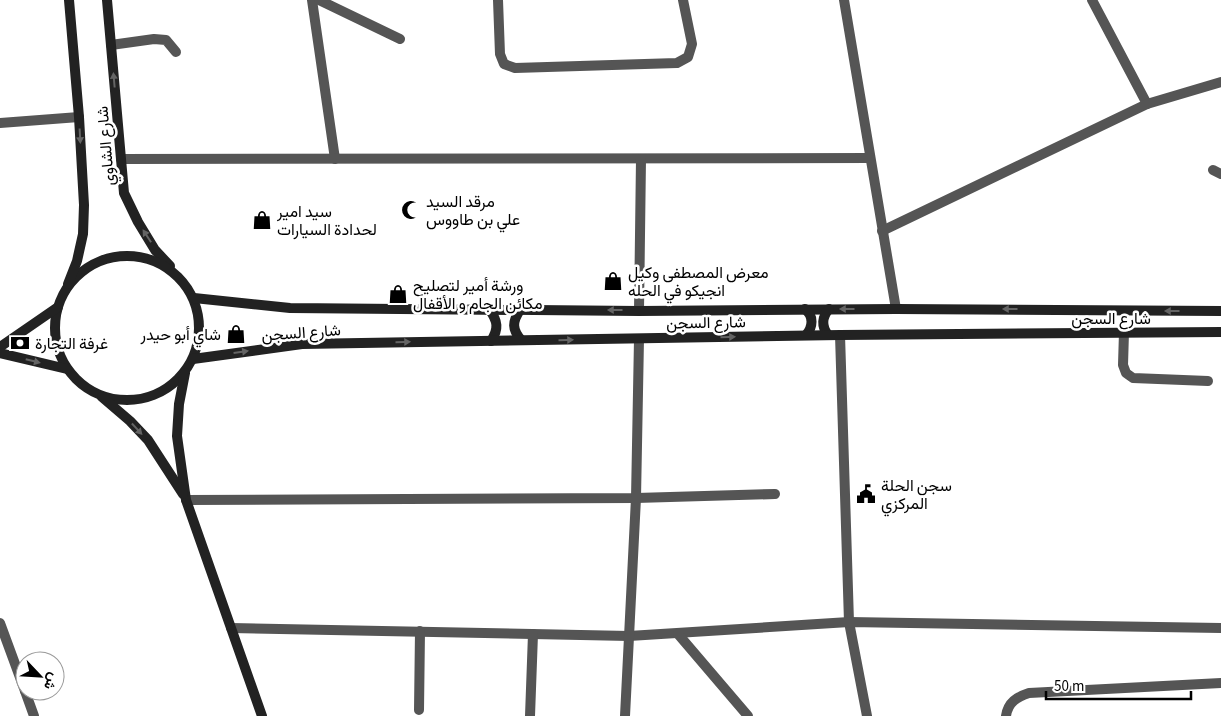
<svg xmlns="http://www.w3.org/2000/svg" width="1221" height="716" font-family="'Source Sans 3',Vazirmatn,sans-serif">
<rect width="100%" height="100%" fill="#fff"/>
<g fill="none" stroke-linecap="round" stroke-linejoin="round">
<g stroke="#555" stroke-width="10">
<path d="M111 45 154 39 166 40 176 52"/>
<path d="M1213 170 1221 174"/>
<path d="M1124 332 1123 365 1126 373 1133 378 1208 381"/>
<path d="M1006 716C1008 702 1017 697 1029 693L1221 683"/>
</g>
<g stroke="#555" stroke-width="10">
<path d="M312 0 335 159"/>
<path d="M319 0 400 39"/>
<path d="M498 0 500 54 504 64 515 68 677 63 688 57 692 44 683 0"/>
<path d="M844 0 896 309"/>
<path d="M1092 0 1147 104"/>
<path d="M0 123 79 117"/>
<path d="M121 159 870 158"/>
<path d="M882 231 1147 104 1221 82"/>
<path d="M639 311 641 159"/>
<path d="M840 335 849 622 867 716"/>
<path d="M186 500 636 498 775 494"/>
<path d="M0 623 25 691"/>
<path d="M231 628 629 636 849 622 1221 628"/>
<path d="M678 634 748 716"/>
<path d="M25 691 34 716"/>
<path d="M419 710 420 631"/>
<path d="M530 716 533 634"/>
<path d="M625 716 636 498 639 339"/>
</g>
<g stroke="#222" stroke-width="10">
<path d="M107 0 124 193 138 222 155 250 170 266"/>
<circle cx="127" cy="328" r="72"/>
<path d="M68 284 77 261 83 234 84 205 79 117 69 0"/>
<path d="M194 298 290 308 639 311 896 309 1221 311"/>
<path d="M489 309C498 321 499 329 491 341"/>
<path d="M805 309C814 316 813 327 806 335"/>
<path d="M520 310C512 322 512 329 521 340"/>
<path d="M828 335C821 326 822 317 829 309"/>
<path d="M0 347 58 307"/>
<path d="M0 353 67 369"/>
<path d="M193 359 302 344 840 335 1221 332"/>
<path d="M185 373 179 404 177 436 186 500 262 716"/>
<path d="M102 397 130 421 148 440 183 494"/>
</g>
</g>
<defs><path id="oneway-solid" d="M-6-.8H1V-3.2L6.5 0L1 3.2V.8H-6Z" transform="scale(1.25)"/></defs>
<g fill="#646464">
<use href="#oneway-solid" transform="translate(114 80) rotate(-95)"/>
<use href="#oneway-solid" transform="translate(80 136) rotate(87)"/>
<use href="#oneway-solid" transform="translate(147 236) rotate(-123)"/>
<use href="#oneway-solid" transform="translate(847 309) rotate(180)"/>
<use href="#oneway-solid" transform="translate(1010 309) rotate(-180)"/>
<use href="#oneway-solid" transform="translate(615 310) rotate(-180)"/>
<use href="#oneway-solid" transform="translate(1172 311) rotate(-180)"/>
<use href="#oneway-solid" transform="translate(728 337) rotate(-1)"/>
<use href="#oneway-solid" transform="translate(566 340) rotate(-1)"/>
<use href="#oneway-solid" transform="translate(403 342) rotate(-1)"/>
<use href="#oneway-solid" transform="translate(241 352) rotate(-8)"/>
<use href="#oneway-solid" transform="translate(33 361) rotate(14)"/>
<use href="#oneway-solid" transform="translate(137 429) rotate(47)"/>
</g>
<defs>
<g id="mosque-bare" transform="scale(1.5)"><path d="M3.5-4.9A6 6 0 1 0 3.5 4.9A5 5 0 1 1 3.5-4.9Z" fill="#000" stroke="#fff" stroke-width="2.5" paint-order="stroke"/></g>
<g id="shop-bare" transform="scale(1.5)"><path d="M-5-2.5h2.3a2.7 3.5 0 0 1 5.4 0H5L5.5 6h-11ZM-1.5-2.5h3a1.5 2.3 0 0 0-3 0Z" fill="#000" stroke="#fff" stroke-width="2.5" paint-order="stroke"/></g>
<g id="bank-bare" transform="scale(1.5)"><path d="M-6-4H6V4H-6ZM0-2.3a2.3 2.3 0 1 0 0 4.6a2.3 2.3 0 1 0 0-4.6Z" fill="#000" stroke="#fff" stroke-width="2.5" paint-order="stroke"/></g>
<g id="civic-bare" transform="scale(1.5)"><path d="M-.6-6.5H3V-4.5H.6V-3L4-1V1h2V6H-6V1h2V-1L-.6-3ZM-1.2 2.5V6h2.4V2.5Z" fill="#000" stroke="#fff" stroke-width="2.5" paint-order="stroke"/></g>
</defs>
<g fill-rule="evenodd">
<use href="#mosque-bare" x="411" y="210"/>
<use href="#shop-bare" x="262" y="220"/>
<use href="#shop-bare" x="613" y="281"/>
<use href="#shop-bare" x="398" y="294"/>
<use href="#shop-bare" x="236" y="334"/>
<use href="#bank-bare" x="20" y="343"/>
<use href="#civic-bare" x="866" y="494"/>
</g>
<g text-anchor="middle" stroke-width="5" stroke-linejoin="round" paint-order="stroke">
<g font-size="16" fill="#000" stroke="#fff">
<text transform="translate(105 146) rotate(-95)" y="6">شارع الشاوي</text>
<text x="1111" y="324">شارع السجن</text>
<text transform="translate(706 322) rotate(-1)" y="6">شارع السجن</text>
<text transform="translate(301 332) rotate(-4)" y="6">شارع السجن</text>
</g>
<g font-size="16" fill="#000" stroke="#fff" text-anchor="start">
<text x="426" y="207">مرقد السيد<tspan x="426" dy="18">علي بن طاووس</tspan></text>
<text x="277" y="217">سيد امير<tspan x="277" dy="18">لحدادة السيارات</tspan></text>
<text x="628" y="278">معرض المصطفى وكيل<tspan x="628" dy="18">انجيكو في الحله</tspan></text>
<text x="413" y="291">ورشة أمير لتصليح<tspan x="413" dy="18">مكائن الجام و الأقفال</tspan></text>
<text x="221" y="340" text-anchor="end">شاي أبو حيدر</text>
<text x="35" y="349">غرفة التجارة</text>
<text x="881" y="491">سجن الحلة<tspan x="881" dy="18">المركزي</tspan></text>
</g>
</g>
<g transform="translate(40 676) rotate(115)"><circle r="24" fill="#ffffff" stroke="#999999"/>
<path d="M0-4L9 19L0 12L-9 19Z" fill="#000000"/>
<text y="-8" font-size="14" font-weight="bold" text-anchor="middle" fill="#000000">ش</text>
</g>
<path d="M1046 691v8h145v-8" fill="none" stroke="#000000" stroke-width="2.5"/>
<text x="1054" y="691" font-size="15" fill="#000000" stroke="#ffffff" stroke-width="4" paint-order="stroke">50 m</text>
</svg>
